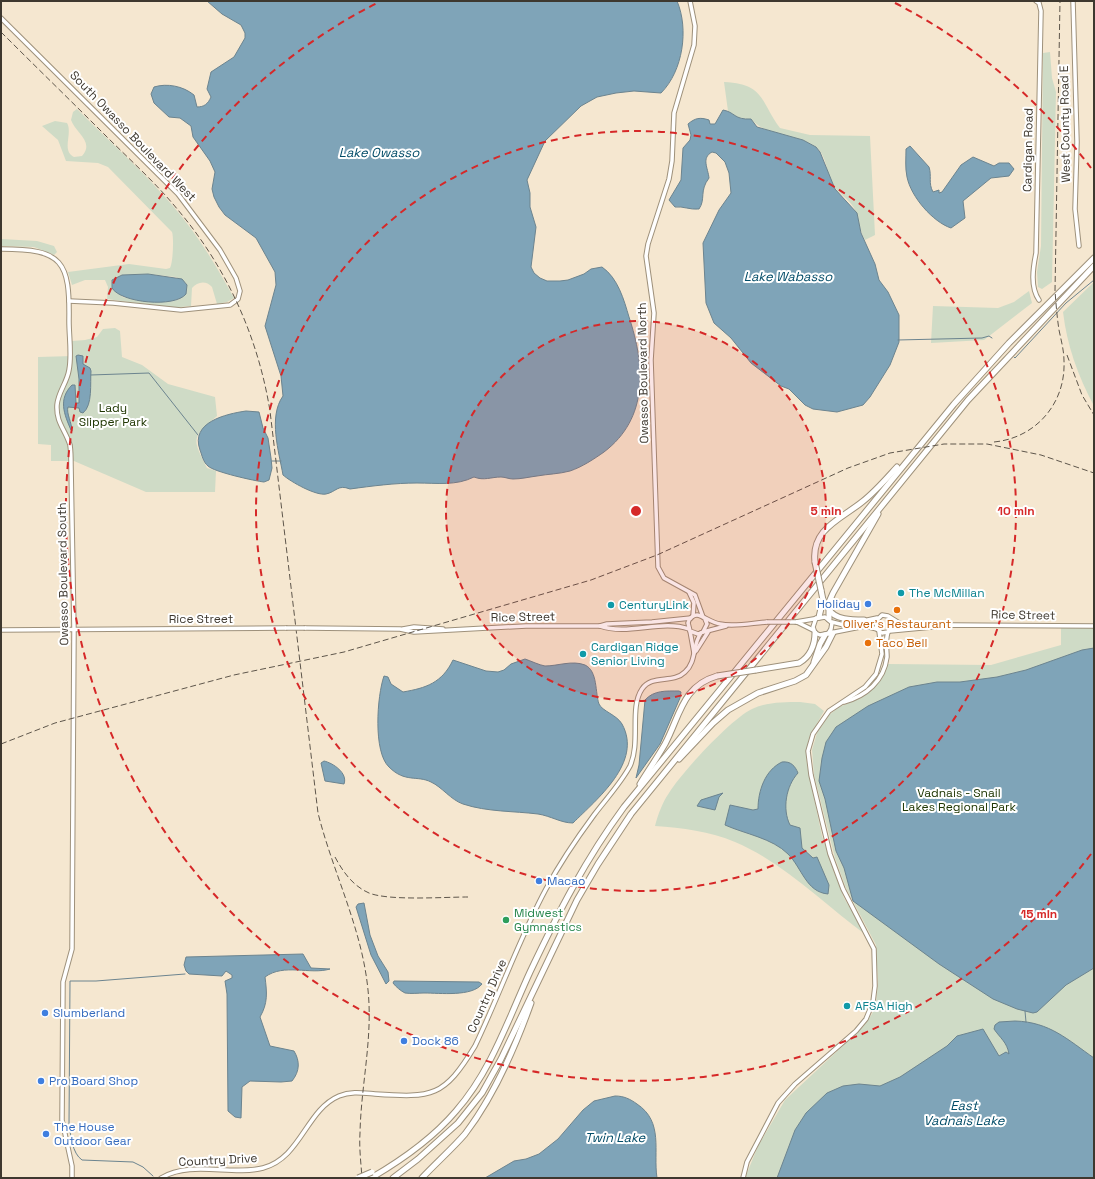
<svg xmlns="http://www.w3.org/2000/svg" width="1095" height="1179" font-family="'Space Grotesk',sans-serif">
<rect width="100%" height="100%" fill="#f5e7d0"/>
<g fill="#cfdbc6" fill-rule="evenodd">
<path d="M1050 52 1052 78 1056 92 1052 282 1042 289 1038 287 1037 272 1041 246 1043 53Z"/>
<path d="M724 82C765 84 760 101 780 128L810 135 870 136 875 235 865 240C859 230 859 218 854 208 849 199 838 193 833 185 826 172 827 155 815 146 796 133 766 137 751 119 740 119 736 118 728 111Z"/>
<path d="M77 109C109 141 144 172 173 206 197 234 216 265 234 298L227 302 217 304 212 287C206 280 197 282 192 288L191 306 171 308 107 299 108 287 105 280H85L72 285 68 272 129 264 166 269 170 268C173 263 174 237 172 232L108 167 98 163 66 161 58 140 42 126 55 121 67 123C73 133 61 151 74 157L82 156C95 142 75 132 71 120L73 112ZM148 274 176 277 186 283C193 312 137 300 122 297L120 275Z"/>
<path d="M1 239 37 241 54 246 57 252 54 255 34 247 1 246Z"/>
<path d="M1094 282V406C1078 376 1067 346 1063 312Z"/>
<path d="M1029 291 1032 303 984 340 931 343 933 306 998 308 1014 302Z"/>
<path d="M115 328 120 331 122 357 142 365 168 384 215 397 217 416C191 438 192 438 207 468L216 471 215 492H146L74 461H51V445L38 444V357L73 356 72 341 85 340 97 337 103 329Z"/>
<path d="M1061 628H1094V1178H745L758 1146 785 1100 863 1027 872 1014 876 1003 878 983 876 945 846 888 835 858 814 775 812 750 817 733 829 715 839 707 861 698 872 690 883 676 888 664 991 665 1061 645Z"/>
<path d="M800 702 815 704 824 711 809 738 806 752 807 765 822 836 834 872 844 898 866 935C824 904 783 862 735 842 710 831 682 828 655 826 658 815 662 803 669 793 682 772 731 719 752 709 767 702 784 702 800 702Z"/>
</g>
<g fill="#7fa4b8" stroke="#6c848f">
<path d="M207 1H677C689 29 683 71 661 93L634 91 616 93 597 97 581 106 545 141 527 180 530 193V207L536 227 531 267 534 273 540 278 547 281H560L568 280 584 274 591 269 602 267C618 278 624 300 629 317 645 365 649 418 604 452 594 459 582 467 570 471 559 474 548 474 537 476 529 477 521 479 513 479 509 479 505 477 501 477 491 477 484 481 474 477 456 486 437 483 417 483 395 483 372 486 350 489 338 484 336 492 326 494 316 496 291 482 283 475 279 452 268 417 283 396L281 376 265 326 276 285 275 272 256 238 225 215 219 207 214 197 212 189 215 172 210 161 193 137 191 126 180 118 169 117 154 103 151 94 154 87C167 83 183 86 194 95L197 107C204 107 208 104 211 97L207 89 211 72 234 57 245 38V33L241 25 222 14Z"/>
<path d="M723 110C735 112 734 120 751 119L757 127 803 140 816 147 820 152 835 189 857 213 861 233 875 264 879 280 888 292 899 315V342L890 365 870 397 863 405 837 412 813 409 805 405 789 389 781 386 751 363 731 338 714 323 706 303 703 243 719 210 731 193 729 173 725 162 716 153 712 152C701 158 708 168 709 178 699 191 706 199 699 209 690 210 683 206 675 207L669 200 681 180 683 148 690 140 691 135 688 124C695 118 700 117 709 120L710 124H715Z"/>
<path d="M910 146 929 167C932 176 928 183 933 192L939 190V193L942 192 961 165 973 157 994 166 999 163H1009L1014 169 1009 176 991 178 963 201 965 218 951 228C933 222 911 197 907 177 905 168 906 158 906 149Z"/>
<path d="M148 274 182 279 187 285 186 294C175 308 121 303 112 288V280L122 275Z"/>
<path d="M78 355 83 356V364L90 368 91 371C90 383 93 405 83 413L80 412 79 408 68 407C66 413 72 423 72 431L71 430C64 414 58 399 72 385H75L76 403H79V379L76 356Z"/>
<path d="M246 411 259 412 263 428 268 438 271 458 272 468 269 480 264 482C255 481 214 472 208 466 203 462 202 455 200 450 190 422 226 414 246 411Z"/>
<path d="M1094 648V968L1066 985 1037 1012 1033 1013 1017 1009 993 999 939 964 853 901 844 868 836 851 825 799 819 781 822 758 826 742 836 727 868 706 909 687 937 682H960L997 677 1026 670 1082 650Z"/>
<path d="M525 659C531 661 539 665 545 666 558 666 572 660 585 665 598 671 595 693 599 704 602 711 617 715 622 724 643 762 597 799 573 823 561 823 551 816 538 814 514 811 487 812 463 804 451 800 442 787 431 782 417 775 405 783 389 767 373 752 377 696 384 676L388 677 391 684 403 692C426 688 442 683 453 660L486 671 498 672 504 670 511 664Z"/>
<path d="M679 691 681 692 680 698 660 744 636 778 639 765 645 700C654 690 666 691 679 691Z"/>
<path d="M324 761C333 763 348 773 344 784L325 781 321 763Z"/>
<path d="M782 762C791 761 795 766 798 773 786 786 782 809 790 825L800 828 802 848 813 858 817 857 829 885 828 894C806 892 802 868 788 854 772 838 745 834 725 825L730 805 753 810 758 809C758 791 765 770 782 762Z"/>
<path d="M723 793 719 797 715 810 697 806 701 800Z"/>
<path d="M364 903 370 935 378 956 388 972 389 981 386 984 371 955 356 907 358 904Z"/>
<path d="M303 954 311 968 330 969C310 975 284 963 265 977 267 993 268 1003 260 1017L270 1046 294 1051C300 1061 300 1071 292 1081L281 1082 250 1081 242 1087 241 1118 235 1117 228 1111 227 994 225 981 232 978V975L226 971 222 976 189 974 186 971 184 965 186 957Z"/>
<path d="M394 981 479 982 482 984C472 997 440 993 424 993 419 993 411 994 405 993 401 991 396 987 393 983Z"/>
<path d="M1015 1021C1050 1022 1068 1040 1094 1058V1178H777L795 1130 806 1113 827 1093 843 1086 859 1084 880 1086 900 1077 947 1046 957 1036 983 1029 999 1056 1006 1052 1009 1054C1007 1042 1000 1038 994 1029L995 1025 999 1022Z"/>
<path d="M615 1096C624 1096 630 1099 637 1104 664 1122 653 1151 657 1178H485L514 1161 526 1159 539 1154 558 1139 583 1110 594 1101Z"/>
</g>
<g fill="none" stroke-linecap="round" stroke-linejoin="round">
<g stroke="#6c848f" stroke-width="1">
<path d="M898 340 982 338 989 336 992 338"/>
<path d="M1014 357 1015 358 1066 303 1094 280"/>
<path d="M91 375 149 373 198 435"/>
<path d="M272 461H281"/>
<path d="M1025 1011 1026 1022"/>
<path d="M153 1176 143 1167 133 1162 82 1160C72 1153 71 1136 69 1125L70 981H96L185 974"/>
</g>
<g stroke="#9e917b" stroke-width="5.5">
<g id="tertiary">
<path d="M690 1 695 26 694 45 674 113 672 161 669 179 648 244 646 256 654 313 651 360 658 567 664 578 695 595 703 617"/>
<path d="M1036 1 1039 3 1041 11 1036 253C1033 268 1030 287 1039 300"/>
<path d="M1073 1 1077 142 1075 209 1079 246"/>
<path d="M1 18 178 194 220 250 236 278 240 291 238 299 230 305 181 310 113 303 69 301"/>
<path d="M1 249C63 249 70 261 69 321 69 337 72 355 69 370 67 383 58 392 57 405 56 423 65 429 70 445 71 452 71 459 71 466L74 630 72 949 63 982 62 1120 72 1166V1178"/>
<path d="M689 592 694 603 693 616"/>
<path d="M690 631 694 653"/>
<path d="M844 702C866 696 884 681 887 657 887 649 885 641 888 632"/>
<path d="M161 1178C191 1160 231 1176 263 1168 301 1158 306 1110 339 1096 351 1091 363 1093 375 1094 433 1098 444 1097 475 1046 500 994 519 939 546 889 560 863 577 838 594 815 606 799 621 783 630 766 641 742 629 708 642 689 652 674 673 684 685 672 697 661 692 645 701 633"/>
<path d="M743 1178 747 1162 778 1103 795 1084 856 1031 866 1019 873 1002 875 986 874 949 843 889 830 854 811 775 808 751 813 734 829 711 865 687 876 674 882 654 879 631"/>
</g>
</g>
<g stroke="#9e917b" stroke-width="5.5">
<g id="secondary">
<path d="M816 618 813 627 815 633 820 635 865 626 877 629"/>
<path d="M705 619 707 624 703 632 698 634 690 631 688 623C689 619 692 615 697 615 702 615 712 623 720 624 735 627 752 623 767 622"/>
<path d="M892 620 893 625 888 632 882 633 877 629 876 621 882 615 888 616 901 624H946"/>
<path d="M796 622 825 617 832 623 831 629 828 634"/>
<path d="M797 622 813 630"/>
<path d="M832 622 844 625 877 618"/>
<path d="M600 626 607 624 652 622 691 618"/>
<path d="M305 628 400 629 414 632 526 626H600C629 636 661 619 689 629"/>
<path d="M403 629 414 627 443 629"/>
<path d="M1 630 286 628"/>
<path d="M890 631 953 625 1094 626"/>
<path d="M703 632 726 626"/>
<path d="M696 651 708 632"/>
</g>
</g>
<g stroke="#9e917b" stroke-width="7">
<g id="motorway">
<path d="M815 562C811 529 841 519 862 502 875 492 886 479 897 467"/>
<path d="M829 609C834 620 853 620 864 620"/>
<path d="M819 617 823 600 821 590"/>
<path d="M829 619V602L833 593 878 514"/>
<path d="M814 662 820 644 825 635"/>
<path d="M756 670 799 663C810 657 815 645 815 633"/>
<path d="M679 759 713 723 728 710 758 693 795 681 806 675 826 647 833 633"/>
<path d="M640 784C648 771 657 758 665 744 680 716 682 686 717 676"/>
<path d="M371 1178C402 1160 433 1138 456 1111 491 1071 508 1020 530 972 558 913 585 860 624 807L954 404 1009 343 1094 258"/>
<path d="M393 1178 418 1159 458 1123 482 1093 501 1059 577 900 598 864 631 814 968 400 1094 266"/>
<path d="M422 1178C436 1163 452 1149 465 1134 494 1096 515 1048 531 1003"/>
</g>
</g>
<use href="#tertiary" stroke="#fff" stroke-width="3.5"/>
<use href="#secondary" stroke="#fff" stroke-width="3.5"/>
<use href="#motorway" stroke="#fff" stroke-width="5"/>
<g stroke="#5e564b" stroke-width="1" stroke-dasharray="6 3" stroke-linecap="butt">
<path d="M1 32C35 66 70 100 104 134 129 159 156 183 178 210 227 268 258 337 270 411L318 813C333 873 362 928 368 990 373 1038 361 1085 360 1133 359 1148 361 1163 362 1178"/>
<path d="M1067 355 1082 395 1094 415"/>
<path d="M994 442C1036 438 1066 403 1064 361 1064 350 1061 340 1059 330 1057 317 1056 304 1055 291L1060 1"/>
<path d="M1 744 55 723 234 675 344 652 591 580 657 555 848 468 890 453 944 444H987L1041 455 1094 473"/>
<path d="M335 857C343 872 353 886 369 893 389 901 444 897 468 897"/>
</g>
<g stroke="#9e917b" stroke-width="5.5" stroke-linecap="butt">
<g id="secondary-bridge">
<path d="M767 622H796"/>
<path d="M286 628H305"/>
</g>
</g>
<g stroke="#9e917b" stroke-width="7" stroke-linecap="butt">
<g id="motorway-bridge">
<path d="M815 562 821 590"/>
<path d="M717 676 756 670"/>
<path d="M358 1178 372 1172"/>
</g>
</g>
<use href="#secondary-bridge" stroke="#fff" stroke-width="3.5"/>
<use href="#motorway-bridge" stroke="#fff" stroke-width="5"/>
</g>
<circle cx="636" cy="511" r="190" fill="#d62828" fill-opacity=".12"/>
<g fill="none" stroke="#d62828" stroke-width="2" stroke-dasharray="7 5">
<circle cx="636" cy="511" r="190"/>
<circle cx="636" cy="511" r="380"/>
<path d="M1091 854A570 570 0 1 1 377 3M895 3A570 570 0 0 1 1091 168"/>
</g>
<g fill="#0f9aa8" stroke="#fff" stroke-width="1.5">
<circle cx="901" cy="593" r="4"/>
<circle cx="611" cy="605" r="4"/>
<circle cx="583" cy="654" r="4"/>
<circle cx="847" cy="1006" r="4"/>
</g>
<g fill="#3f7fe0" stroke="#fff" stroke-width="1.5">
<circle cx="868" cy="604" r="4"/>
<circle cx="539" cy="881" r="4"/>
<circle cx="45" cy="1013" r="4"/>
<circle cx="404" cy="1041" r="4"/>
<circle cx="41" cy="1081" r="4"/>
<circle cx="46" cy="1134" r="4"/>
</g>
<g fill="#e8710a" stroke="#fff" stroke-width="1.5">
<circle cx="897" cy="610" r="4"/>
<circle cx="868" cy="643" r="4"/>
</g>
<circle fill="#2e9e5b" stroke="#fff" stroke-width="1.5" cx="506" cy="920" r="4"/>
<g text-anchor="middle" stroke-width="4" stroke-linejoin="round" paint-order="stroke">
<g font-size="12" fill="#3e382f" stroke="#fff">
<text transform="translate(1065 124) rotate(-91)" y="4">West County Road E</text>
<text transform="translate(133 136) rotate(46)" y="4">South Owasso Boulevard West</text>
<text transform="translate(1028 150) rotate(-89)" y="4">Cardigan Road</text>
<text transform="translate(643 373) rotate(-91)" y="4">Owasso Boulevard North</text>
<text transform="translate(63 574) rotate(-91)" y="4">Owasso Boulevard South</text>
<text transform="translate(1023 615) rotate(1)" y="4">Rice Street</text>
<text transform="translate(523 617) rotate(-1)" y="4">Rice Street</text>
<text x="201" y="623">Rice Street</text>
<text transform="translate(487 996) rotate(-66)" y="4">Country Drive</text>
<text transform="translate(218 1160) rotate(-3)" y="4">Country Drive</text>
</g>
<g font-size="12" fill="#203703" stroke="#fff">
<text x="113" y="412">Lady<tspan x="113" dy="14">Slipper Park</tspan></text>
<text x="959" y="797">Vadnais - Snail<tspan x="959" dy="14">Lakes Regional Park</tspan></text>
</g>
<g font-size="12" fill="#0d838f" stroke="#fff" text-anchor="start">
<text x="909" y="597">The McMillan</text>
<text x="619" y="609">CenturyLink</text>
<text x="591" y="651">Cardigan Ridge<tspan x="591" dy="14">Senior Living</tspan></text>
<text x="855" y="1010">AFSA High</text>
</g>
<g font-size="12" fill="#366cbe" stroke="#fff" text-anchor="start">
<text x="860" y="608" text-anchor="end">Holiday</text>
<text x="547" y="885">Macao</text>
<text x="53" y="1017">Slumberland</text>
<text x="412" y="1045">Dock 86</text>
<text x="49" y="1085">Pro Board Shop</text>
<text x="54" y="1131">The House<tspan x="54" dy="14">Outdoor Gear</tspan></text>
</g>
<g font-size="12" fill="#c56008" stroke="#fff">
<text x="897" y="628">Oliver’s Restaurant</text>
<text x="876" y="647" text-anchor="start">Taco Bell</text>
</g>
<g font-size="12" fill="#27864d" stroke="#fff" text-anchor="start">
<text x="514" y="917">Midwest<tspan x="514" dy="14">Gymnastics</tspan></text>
</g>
<g font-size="13" font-style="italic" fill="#004b67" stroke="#fff">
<text x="379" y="157">Lake Owasso</text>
<text x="788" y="281">Lake Wabasso</text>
<text x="964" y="1110">East<tspan x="964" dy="15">Vadnais Lake</tspan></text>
<text x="615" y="1142">Twin Lake</text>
</g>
</g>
<circle cx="636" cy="511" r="6" fill="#d62828" stroke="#fff" stroke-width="2"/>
<g font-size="12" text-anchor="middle" font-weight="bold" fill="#d62828" stroke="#fff" stroke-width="4" stroke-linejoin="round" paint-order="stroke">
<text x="826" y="515">5 min</text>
<text x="1016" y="515">10 min</text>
<text x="1039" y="918">15 min</text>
</g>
<rect width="1095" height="1179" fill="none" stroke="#3e382f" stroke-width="4"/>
</svg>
